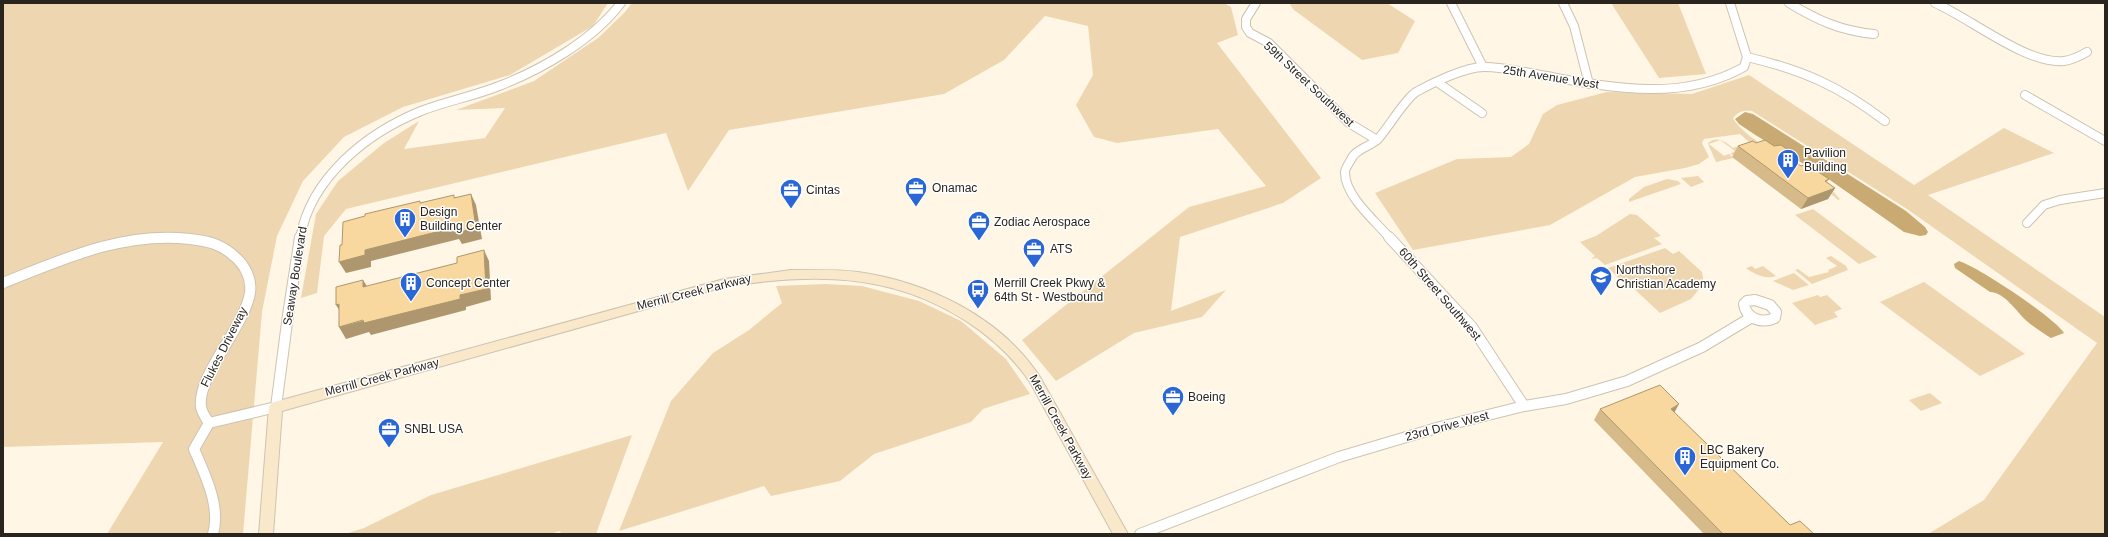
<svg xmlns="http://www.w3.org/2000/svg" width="2108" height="537" font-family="Arial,sans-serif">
<rect width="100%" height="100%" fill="#fff6e6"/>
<g fill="#eed7b0">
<path d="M3 3H608L593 26 510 75 403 107 344 137 303 181 277 236 262 312 243 534H107L163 442 3 447Z"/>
<path d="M632 3H1224L1231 7 1238 35 1217 43 1321 178 1283 203 1180 237 1171 311 1226 290 1202 317 1134 333 1056 381 1022 340 1189 207 1266 186 1218 129 1117 143 1094 137 1076 105 1093 75 1088 26 1045 16 1004 60 944 94 729 130 688 191 666 133 346 209 324 236 317 293 301 298 316 214 338 181 384 143 419 121 404 149 485 138 505 108 456 110 534 81 598 38 624 13Z"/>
<path d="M1289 3H1387L1415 21 1398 53 1362 60 1294 10Z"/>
<path d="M1611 3H1678L1706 74 1659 78Z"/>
<path d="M1749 75 1914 185 2004 128 2054 153 1928 195 2105 317V534H1928L1984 500 2097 343 1907 209 1752 111C1744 110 1739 111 1733 118 1744 139 1792 161 1813 174 1823 181 1832 190 1840 199L1838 200 1829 192 1749 149 1732 155 1730 154 1735 151 1720 140 1709 144 1724 156 1729 154 1733 158 1716 162 1709 146 1708 143C1717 135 1726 142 1733 148L1749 142 1740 134 1704 139 1702 143 1709 157 1699 164 1685 168 1635 177 1550 225 1413 250 1375 193 1457 159 1511 157 1529 144 1543 114 1557 105 1607 92 1692 94Z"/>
<path d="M1698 176 1704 182 1691 187 1681 178Z"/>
<path d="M1667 179 1678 181 1681 184 1629 202V199L1644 187Z"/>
<path d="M1813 209 1877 257 1859 264 1795 215Z"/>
<path d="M1630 214 1637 215 1661 236 1654 238 1662 244 1605 265 1597 258 1591 259 1595 256 1580 242 1596 236Z"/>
<path d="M1665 248 1673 254 1679 251 1702 272 1704 283 1691 299 1660 313 1630 285 1624 283 1608 268Z"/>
<path d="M1831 256 1846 266 1848 270 1812 284 1795 270 1798 269 1809 277 1829 272 1828 270 1837 266 1826 258Z"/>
<path d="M1752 266 1755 269 1763 266 1776 276C1766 280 1754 274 1746 268Z"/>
<path d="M1794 273 1809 285 1793 290 1773 281Z"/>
<path d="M1924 282 2025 354 1980 376 1880 302Z"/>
<path d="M826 284 862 286 919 301 961 321 1006 359 1030 394 983 409 971 422 874 454 840 481 771 496 764 486 619 531 671 401 713 353 749 330 782 303 776 286Z"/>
<path d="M1818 295 1820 297 1827 295 1842 309 1834 312 1838 317 1815 325 1792 303Z"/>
<path d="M1930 393 1942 403 1921 411 1909 400Z"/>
<path d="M632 435 596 534H561L560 531 550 534H345L364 528 431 495Z"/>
</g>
<g fill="#c9aa72">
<path d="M1745 112 1753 114 1906 211 1925 227 1928 232 1926 235 1920 236 1904 232 1827 178 1757 136 1739 124 1735 119Z"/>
<path d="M1959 261C1978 267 2054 317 2064 333L2051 338C2043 333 2035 328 2028 322 2017 313 2005 292 1990 292L1955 268 1954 264Z"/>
</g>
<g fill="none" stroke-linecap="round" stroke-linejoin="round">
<g stroke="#cdc3b0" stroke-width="10">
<g id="street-far1">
<path d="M1256 3 1246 19V27L1250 33 1269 43 1349 123 1377 140"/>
<path d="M1451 3 1483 67"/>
<path d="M1563 3 1574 26 1589 84"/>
<path d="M1789 3C1817 20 1841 31 1874 34"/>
<path d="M1935 3C1970 18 2027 65 2064 61 2072 60 2080 56 2087 52"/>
<path d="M1747 57C1803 70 1839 86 1885 121"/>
<path d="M1437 82 1482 113"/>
<path d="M2025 95 2105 141"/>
<path d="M2027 223 2044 205 2060 200 2105 193"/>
<path d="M148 238H181"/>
<path d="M300 238C311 177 367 133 421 111 447 101 474 96 499 86 543 69 593 40 621 3"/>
<path d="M1390 238C1376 222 1344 195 1345 172 1345 168 1351 160 1353 156 1359 148 1371 146 1378 139 1389 127 1404 100 1416 92 1432 83 1465 67 1484 67 1503 67 1523 72 1541 75 1609 87 1680 103 1744 67L1747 57 1730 3"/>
</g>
</g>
<g stroke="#cdc3b0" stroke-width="12">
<g id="street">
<path d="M1389 237 1472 327 1524 406"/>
<path d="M3 283C63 259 124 231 190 239 208 241 221 244 234 256 245 265 252 279 250 293 244 328 197 375 201 407 202 413 206 418 209 423L194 449C205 475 221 506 213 534"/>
<path d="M1755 300 1770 305 1776 312 1775 318C1762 324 1746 319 1744 304L1747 301Z"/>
<path d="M209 423 276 407 288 315 300 237"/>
<path d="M1140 534 1339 457 1440 427 1524 406 1566 399 1627 381 1702 347 1752 317"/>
</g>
</g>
<g stroke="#cdc3b0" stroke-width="2">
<path id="secondary" d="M791 270C814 270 836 269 858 272 928 282 1001 317 1040 377L1128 534H1113L1031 384C1014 358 992 338 966 321 890 272 811 273 724 287L282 411 273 534H259L269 407 271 403 724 279Z"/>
</g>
<use href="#street-far1" stroke="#fff" stroke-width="8"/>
<use href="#street" stroke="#fff" stroke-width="10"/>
<use href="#secondary" fill="#f9e8c9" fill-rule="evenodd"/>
</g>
<g fill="#d6ba89">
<path d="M1756 143 1774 146 1791 152 1788 157 1801 166 1829 179 1827 182 1835 188 1828 199 1801 209 1732 157 1738 146Z"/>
<path d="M1600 409 1674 412 1790 525 1814 534H1704L1594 420Z"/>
</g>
<g fill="#ae976f">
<path d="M1791 152 1785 163V154Z"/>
<path d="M1835 188 1828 199 1801 209 1808 198Z"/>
<path d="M471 194 476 205 482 239 462 244 459 239 371 261V267L346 273 339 262 365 250Z"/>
<path d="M484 250 489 261 491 300 466 307V310L371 335 369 332 346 339 339 327 460 295Z"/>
<path d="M363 280 370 291 363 287Z"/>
<path d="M339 304 343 316 336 305Z"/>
<path d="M1679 404 1673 415 1671 409Z"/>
</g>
<g fill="#f9d89f" stroke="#ae976f">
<path d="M1765 140 1774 146 1781 145 1791 152 1785 154 1801 166 1804 165 1814 172 1817 171 1829 179 1825 181 1835 188 1808 198 1738 146 1753 141 1756 143Z"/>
<path d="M471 194 476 228 456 233V227L365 250V255L339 262 340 245H342L343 222 365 216V214L420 201V203L454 195V198Z"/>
<path d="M484 250 486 289 460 295V299L364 323 363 320 339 327V304L336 305V287L363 280V287L457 263V257Z"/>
<path d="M1660 385 1679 404 1671 409 1790 525 1800 521 1814 534H1723L1600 409Z"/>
</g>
<defs>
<g id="building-pin" transform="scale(1.15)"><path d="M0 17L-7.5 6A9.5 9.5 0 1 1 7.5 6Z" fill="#2b67d4" stroke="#fff"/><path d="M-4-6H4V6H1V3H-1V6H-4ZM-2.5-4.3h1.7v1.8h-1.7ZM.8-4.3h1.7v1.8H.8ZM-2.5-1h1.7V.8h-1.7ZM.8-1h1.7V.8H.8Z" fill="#fff"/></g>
<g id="office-pin" transform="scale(1.15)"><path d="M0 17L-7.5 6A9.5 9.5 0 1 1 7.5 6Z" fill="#2b67d4" stroke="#fff"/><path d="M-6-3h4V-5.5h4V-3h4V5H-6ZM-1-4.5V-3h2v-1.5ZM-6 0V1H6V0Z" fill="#fff"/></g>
<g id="school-pin" transform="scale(1.15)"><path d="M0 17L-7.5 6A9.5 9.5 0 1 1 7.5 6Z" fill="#2b67d4" stroke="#fff"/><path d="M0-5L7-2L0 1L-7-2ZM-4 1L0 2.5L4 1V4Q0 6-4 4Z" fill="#fff"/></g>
<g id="bus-pin" transform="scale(1.15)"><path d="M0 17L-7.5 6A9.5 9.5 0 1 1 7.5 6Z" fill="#2b67d4" stroke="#fff"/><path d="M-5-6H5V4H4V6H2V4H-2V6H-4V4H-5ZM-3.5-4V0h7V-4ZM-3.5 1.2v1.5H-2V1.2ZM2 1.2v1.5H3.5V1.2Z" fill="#fff"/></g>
</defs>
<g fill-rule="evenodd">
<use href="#building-pin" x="1788" y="160"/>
<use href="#office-pin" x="916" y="188"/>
<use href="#office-pin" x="791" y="190"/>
<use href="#building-pin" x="405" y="219"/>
<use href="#office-pin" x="979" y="222"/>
<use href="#office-pin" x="1034" y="249"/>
<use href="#school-pin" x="1601" y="277"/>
<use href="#building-pin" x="411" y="283"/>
<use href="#bus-pin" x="978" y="290"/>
<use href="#office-pin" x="1173" y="397"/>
<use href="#office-pin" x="389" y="429"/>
<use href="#building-pin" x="1685" y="457"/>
</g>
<g text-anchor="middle" stroke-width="3" stroke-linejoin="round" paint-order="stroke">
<g font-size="12" fill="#29241d" stroke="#fff">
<text transform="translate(1551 77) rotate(9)" y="4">25th Avenue West</text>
<text transform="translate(1309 84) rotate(43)" y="4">59th Street Southwest</text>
<text transform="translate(295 276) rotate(-81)" y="4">Seaway Boulevard</text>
<text transform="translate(694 292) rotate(-14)" y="4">Merrill Creek Parkway</text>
<text transform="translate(1440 294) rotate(49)" y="4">60th Street Southwest</text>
<text transform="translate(224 347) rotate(-63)" y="4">Flukes Driveway</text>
<text transform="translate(382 377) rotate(-15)" y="4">Merrill Creek Parkway</text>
<text transform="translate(1447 426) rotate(-15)" y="4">23rd Drive West</text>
<text transform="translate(1061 427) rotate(61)" y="4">Merrill Creek Parkway</text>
</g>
<g font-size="12" fill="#29241d" stroke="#fff" text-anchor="start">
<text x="1804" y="157">Pavilion<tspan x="1804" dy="14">Building</tspan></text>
<text x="932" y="192">Onamac</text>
<text x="806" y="194">Cintas</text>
<text x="420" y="216">Design<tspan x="420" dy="14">Building Center</tspan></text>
<text x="994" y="226">Zodiac Aerospace</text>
<text x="1050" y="253">ATS</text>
<text x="1616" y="274">Northshore<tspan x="1616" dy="14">Christian Academy</tspan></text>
<text x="426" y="287">Concept Center</text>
<text x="994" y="287">Merrill Creek Pkwy &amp;<tspan x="994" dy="14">64th St - Westbound</tspan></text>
<text x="1188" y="401">Boeing</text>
<text x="404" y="433">SNBL USA</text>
<text x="1700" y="454">LBC Bakery<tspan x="1700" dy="14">Equipment Co.</tspan></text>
</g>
</g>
<rect width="2108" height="537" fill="none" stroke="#29241d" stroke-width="8"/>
</svg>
